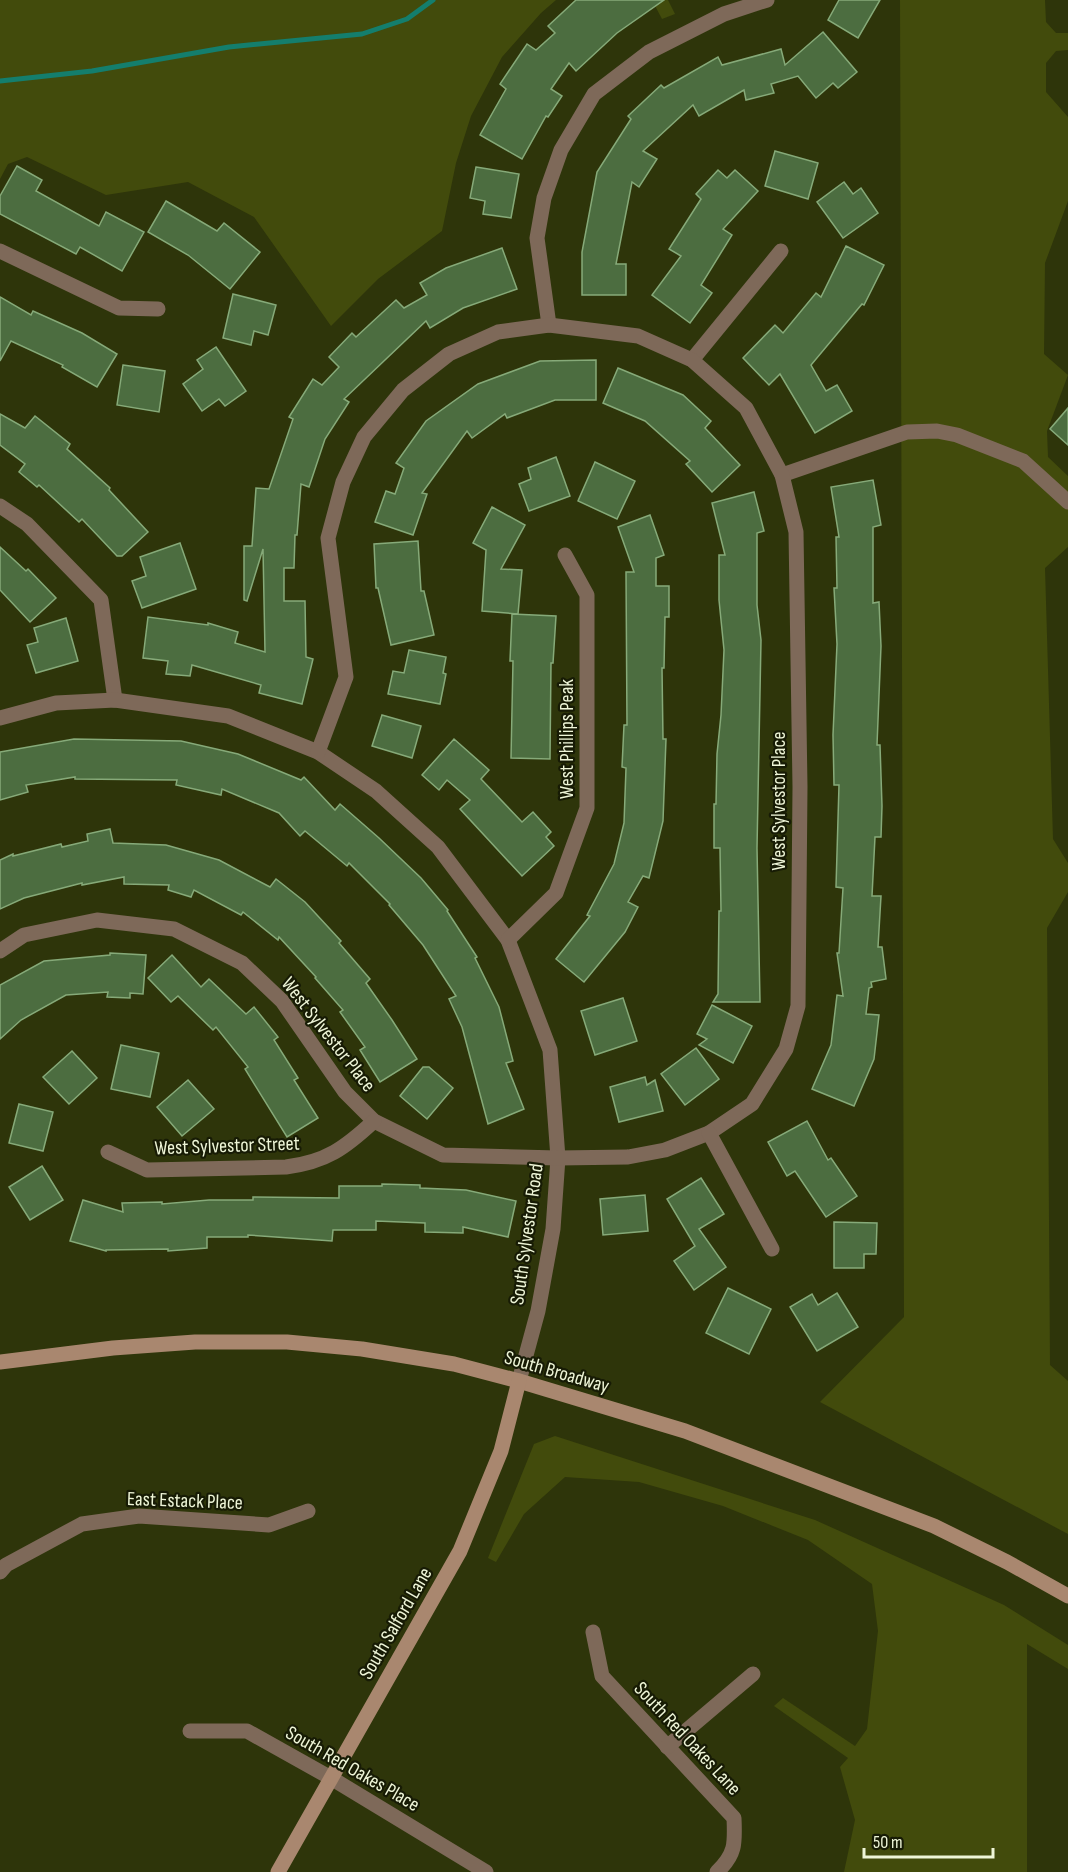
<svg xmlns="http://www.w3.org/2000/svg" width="1068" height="1872" font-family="'Sofia Sans Condensed',sans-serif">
<rect width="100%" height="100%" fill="#2e350a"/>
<g fill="#424b0c">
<path d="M0 0H556L541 13 502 57 471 116 456 163 442 231 378 279 331 326 254 217 188 182 106 195 27 157 8 164 0 179Z"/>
<path d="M652 0H668L675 14 662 19Z"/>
<path d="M900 0H1045L1046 22 1056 33H1068V50L1056 51 1046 63V92L1068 117V201L1045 263 1044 354 1068 375 1047 431 1048 457 1068 476V547L1045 568 1053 839 1068 863V892L1047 928 1050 1365 1068 1381V1534L820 1402 904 1317Z"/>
<path d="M555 1436 815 1520 1004 1605 1068 1645V1669L1027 1644V1872H844L855 1820 840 1767 848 1758 774 1706 783 1698 855 1746 867 1729 878 1631 872 1584 808 1540 723 1506 639 1482 565 1477 524 1514 496 1562 488 1558 534 1444Z"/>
</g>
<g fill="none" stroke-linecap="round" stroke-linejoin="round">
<path stroke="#147e6d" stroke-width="5" d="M0 81 92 71 229 47 362 34 407 19 433 0"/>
</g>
<g fill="#4c6d40" stroke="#86aa79" stroke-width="1.5">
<path d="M576 0H664L617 33 576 71 569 63 551 89 562 96 548 117 546 116 522 159 480 135 506 89 500 84 527 44 536 50 555 33 548 26Z"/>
<path d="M839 0H880L858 38 828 20Z"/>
<path d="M823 32 857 72 838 88 833 83 816 98 798 76 771 84 774 93 746 100 744 90 699 116 693 105 643 151 657 159 639 187 632 182 616 264H626V295H582V252L597 172 631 119 628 116 661 85 664 88 718 57 722 65 781 49 785 65Z"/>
<path d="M775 151 818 163 808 199 765 186Z"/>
<path d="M17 166 42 180 36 191 99 226 106 212 144 232 122 271 80 247 76 254 0 214V196Z"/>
<path d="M476 167 519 174 511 218 483 214 485 201 470 198Z"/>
<path d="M718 170 727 178 735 170 758 191 723 229 732 235 701 285 712 293 690 323 652 295 681 256 669 249 701 199 696 194Z"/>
<path d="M844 182 853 194 861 188 878 213 843 238 817 202Z"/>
<path d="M166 201 217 231 224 223 260 252 230 289 188 255 148 232Z"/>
<path d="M846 246 884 265 864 305 862 304 811 365 826 391 837 385 852 411 815 433 780 374 769 385 743 358 775 325 783 333 816 293 821 297Z"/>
<path d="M502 248 517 289 463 308 430 328 426 321 344 399 349 402 325 439 309 487 301 484 297 535H295L294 568H284V601H305L306 657 313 659 302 704 259 693 261 685 192 665 190 676 166 674 168 661 143 658 148 617 208 625V623L238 632 235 643 265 652 263 549 247 601 244 600V546H252L256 488 269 489 293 419 289 417 313 379 322 385 339 367 329 357 352 333 356 337 396 300 404 308 427 295 420 283 446 268Z"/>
<path d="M233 294 276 305 268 335 254 331 251 345 223 338Z"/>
<path d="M0 297 31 315 33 311 82 333 117 354 97 387 62 367 63 365 11 341 0 361Z"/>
<path d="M216 347 246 391 225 406 219 399 202 411 183 384 203 369 197 360Z"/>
<path d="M596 360V400H555L507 418 505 414 472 438 467 431 422 493 427 494 413 535 375 522 386 491 395 494 404 468 396 463 426 421 478 384 540 361Z"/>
<path d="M123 365 165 371 159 412 117 405Z"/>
<path d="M618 368 683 395 711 421 705 428 740 465 712 492 686 464 690 461 645 421 603 403Z"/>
<path d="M1068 408V445L1050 429Z"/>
<path d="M0 414 25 428 35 416 70 444 67 449 110 488 109 490 148 532 122 556H117L82 519 79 522 39 485 37 487 19 472 25 464 0 445Z"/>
<path d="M556 457 570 496 529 511 519 484 531 479 528 468Z"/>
<path d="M595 462 635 481 617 519 578 501Z"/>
<path d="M873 480 881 525 873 527V603L879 602 881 646 877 745H880L882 806 881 837H875L872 896H881L878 947H882L886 979 871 982 872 987 869 988 866 1014 879 1015 874 1059 854 1106 812 1089 831 1045 837 995 843 996 837 953H839L843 888 836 887 839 785H834L833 735 837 644 834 588H837L836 537H839L831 487Z"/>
<path d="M754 492 764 531 757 533V605L761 640 757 848 760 1002H713L718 994 719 911H721L720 848H714V804H716L717 754 721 715 724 650 719 600V555H725L712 503Z"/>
<path d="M492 507 525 525 501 569 522 570 518 614 482 611 486 550 473 543Z"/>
<path d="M650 515 664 555 656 558V586H669V617H665L664 668H662L663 739H666L663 821 649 878 643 876 628 902 638 907 625 932 584 982 556 959 590 916 587 915 614 864 624 823 626 768 622 767 624 725H627L626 572H634L618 527Z"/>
<path d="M418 541 421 591H424L434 635 391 645 378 588H376L374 544Z"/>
<path d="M180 543 196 589 142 608 132 581 146 576 140 557Z"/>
<path d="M0 547 26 571 28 569 56 598 30 622 0 590Z"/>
<path d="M512 614 556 616 553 663H551L550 759 511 758 513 661H510Z"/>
<path d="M66 618 78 661 36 673 27 645 38 642 34 628Z"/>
<path d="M409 650 446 657 443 673 446 674 440 704 388 694 393 671 404 673Z"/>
<path d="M382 715 421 726 412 758 372 746Z"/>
<path d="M74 739 181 741 238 754 301 780 304 777 335 810 340 804 379 838 421 878 448 910 447 911 477 957 475 958 499 1007 513 1061 506 1063 524 1109 488 1124 462 1027 449 999 456 996 423 945 389 905 390 904 349 863 347 866 305 831 300 836 279 813 222 789 221 795 176 785 177 780 75 779V777L26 785 28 792 0 800V752Z"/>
<path d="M454 739 489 770 481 779 522 822 533 812 551 832 546 837 554 846 522 876 460 809 470 800 447 780 439 790 422 775Z"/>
<path d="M110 829 113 843 166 845 219 860 270 887 276 879 305 902 341 941 339 943 370 979 366 983 392 1020 417 1059 380 1082 360 1050 365 1047 340 1012 343 1010 315 978 316 977 279 937 278 940 243 912 241 915 194 890 191 897 168 890 169 885 124 884V877L82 885V883L24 898 0 909V860L13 854V856L61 844 62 847 88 841 87 834Z"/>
<path d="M110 953 146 955 143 994 130 993V998L107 997 108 992 66 995 21 1020 0 1039V985L44 961 110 955Z"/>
<path d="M172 955 201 987 209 979 246 1014 254 1007 278 1037 274 1040 298 1078 294 1080 318 1118 287 1137 245 1069 248 1067 216 1027 213 1030 178 996 171 1002 148 978Z"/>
<path d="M623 998 637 1041 595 1055 581 1011Z"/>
<path d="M712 1005 752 1026 733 1063 699 1045 707 1039 697 1034Z"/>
<path d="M121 1045 159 1053 150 1097 111 1089Z"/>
<path d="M696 1048 719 1079 685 1105 661 1074Z"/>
<path d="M72 1051 97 1078 69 1104 43 1077Z"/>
<path d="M423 1067H429L453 1088 427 1119 400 1096Z"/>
<path d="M645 1077 647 1085 655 1080 663 1111 619 1122 610 1087Z"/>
<path d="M188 1080 214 1109 182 1136 157 1107Z"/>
<path d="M19 1104 53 1112 43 1151 9 1143Z"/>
<path d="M807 1121 828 1160 831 1158 857 1196 826 1217 795 1171 787 1176 768 1142Z"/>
<path d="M42 1166 63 1200 30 1220 9 1187Z"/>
<path d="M701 1178 724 1214 699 1229 726 1267 694 1290 674 1261 695 1246 667 1199Z"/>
<path d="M382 1184 420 1185V1188L466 1190 516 1201 508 1237 463 1227V1233L425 1232V1223L376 1221V1230H333L332 1241 248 1235V1237H207V1248L168 1251V1249L106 1250V1251L70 1241 83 1200 123 1212 122 1203 162 1202V1204L209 1200H253V1197L339 1198V1186H382Z"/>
<path d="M645 1195 648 1231 603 1235 600 1199Z"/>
<path d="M834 1222 877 1223 876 1254H864V1268H834Z"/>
<path d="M728 1288 771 1309 749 1354 706 1333Z"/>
<path d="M837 1293 858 1327 817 1351 790 1307 812 1294 818 1305Z"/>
</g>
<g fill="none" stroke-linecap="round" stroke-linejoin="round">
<g stroke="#7e6959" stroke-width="15">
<path d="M0 251 119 308 158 309"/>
<path d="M549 325 537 238 544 198 561 150 594 94 649 52 724 14 767 0"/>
<path d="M692 360 781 251"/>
<path d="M782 475 907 432 937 431 957 435 1023 461 1068 502"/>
<path d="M0 506 27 524 101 600 115 700"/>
<path d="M0 718 56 703 115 700 228 716 318 752 376 791 438 847 508 940 550 1050 558 1158 553 1229 538 1311 519 1381"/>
<path d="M508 940 556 893 587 808V595L565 555"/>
<path d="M0 951 24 935 97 920 174 929 242 963 282 1001 345 1092 374 1121 443 1155 558 1158 628 1157 665 1150 709 1133 752 1104 786 1049 798 1006 800 787 796 532 782 475 746 408 692 360 638 336 549 325 498 332 449 354 403 390 364 437 343 482 328 538 346 677 318 752"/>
<path d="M709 1133 772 1249"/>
<path d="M108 1152 147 1170 286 1167C326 1162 345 1148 374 1121"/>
<path d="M0 1572 6 1565 82 1524 139 1516 269 1525 308 1511"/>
<path d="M593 1632 602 1676 734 1818C735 1843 736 1854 717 1872"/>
<path d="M190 1731H247L331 1778 486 1872"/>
<path d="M667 1747 753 1674"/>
</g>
<g stroke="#a9876f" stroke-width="15">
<path d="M0 1362 113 1348 195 1342H287L362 1349 454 1364 519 1381 685 1431 934 1526 1007 1562 1068 1596"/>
<path d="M278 1872 460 1551 501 1451 519 1381"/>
</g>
</g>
<g text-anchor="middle" stroke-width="4.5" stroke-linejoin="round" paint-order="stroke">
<g font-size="20" fill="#eef5d7" stroke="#171b05">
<text transform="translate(566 739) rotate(-90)" y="7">West Phillips Peak</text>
<text transform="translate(778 801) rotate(-90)" y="7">West Sylvestor Place</text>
<text transform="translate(329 1034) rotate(52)" y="7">West Sylvestor Place</text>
<text transform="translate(227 1145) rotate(-2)" y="7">West Sylvestor Street</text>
<text transform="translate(526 1234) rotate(-82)" y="7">South Sylvestor Road</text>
<text transform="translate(557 1371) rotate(16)" y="7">South Broadway</text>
<text transform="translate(185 1500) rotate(2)" y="7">East Estack Place</text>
<text transform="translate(395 1623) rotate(-60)" y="7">South Salford Lane</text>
<text transform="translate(688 1738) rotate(47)" y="7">South Red Oakes Lane</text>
<text transform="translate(353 1768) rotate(30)" y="7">South Red Oakes Place</text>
</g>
</g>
<path d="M864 1848v9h129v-9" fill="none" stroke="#eef5d7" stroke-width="3"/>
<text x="873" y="1848" font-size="18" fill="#eef5d7" stroke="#171b05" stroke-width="4.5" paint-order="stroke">50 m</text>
</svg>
